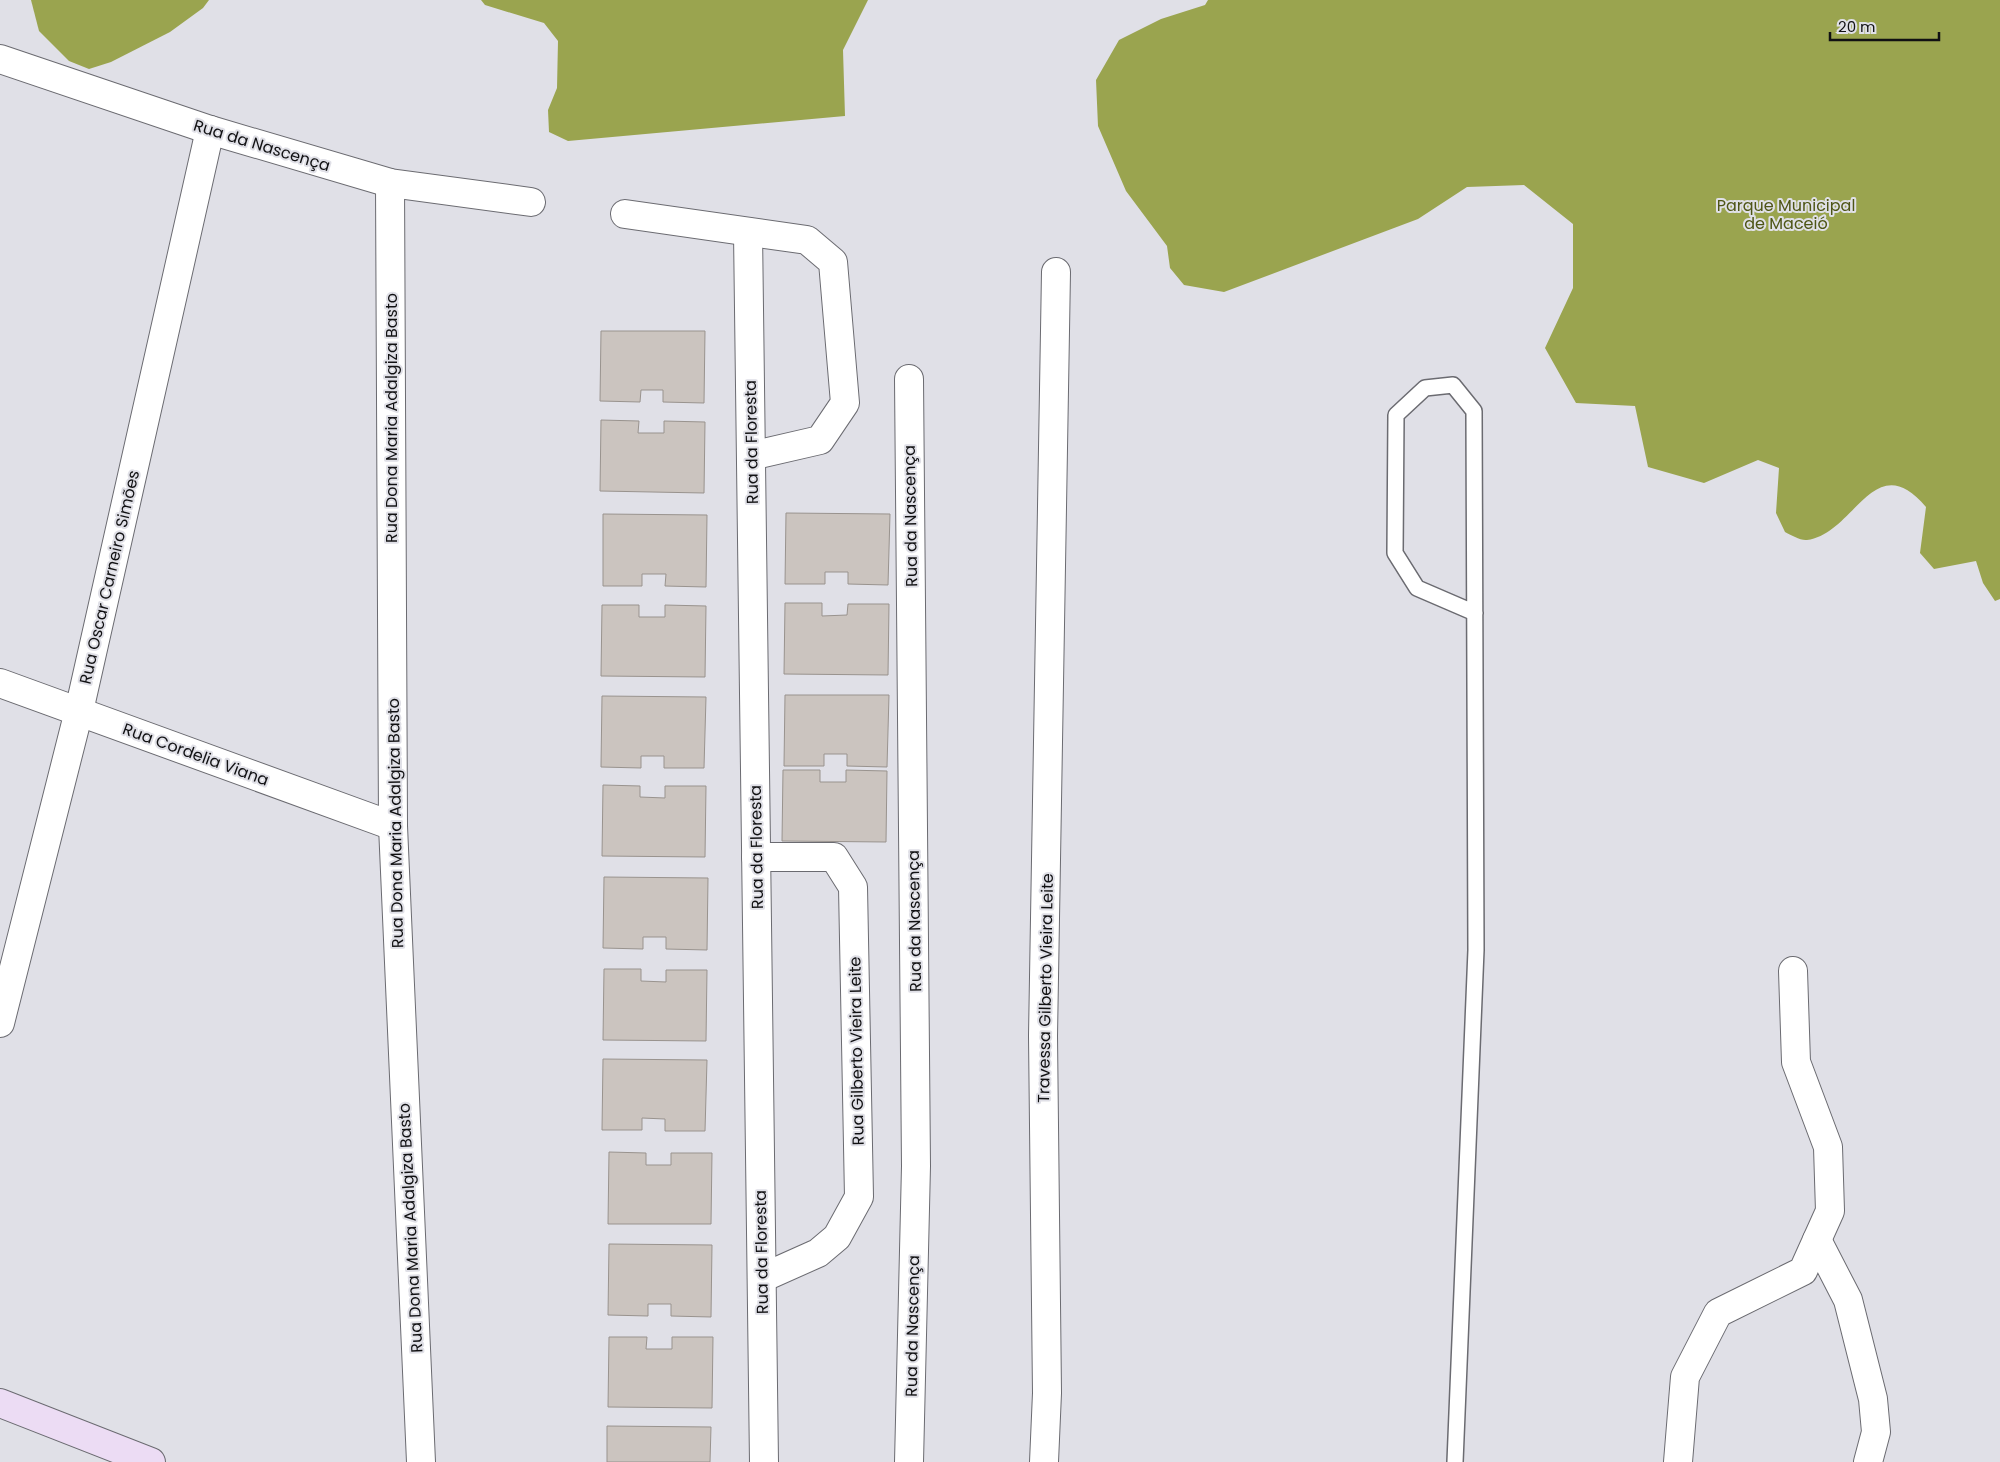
<svg xmlns="http://www.w3.org/2000/svg" width="2000" height="1462" font-family="Poppins,sans-serif">
<rect width="100%" height="100%" fill="#e0e0e7"/>
<g fill="#9aa44f">
<path d="M31 0H209L203 8 170 32 111 62 89 69 69 61 39 31Z"/>
<path d="M481 0H868L843 50 845 116 568 141 549 132 548 110 557 88 558 41 544 23 485 5Z"/>
<path d="M1208 0H2000V599L1995 601 1983 583 1976 561 1934 569 1920 553 1926 507C1874 445 1855 534 1807 540 1801 541 1791 535 1785 532L1776 513 1779 468 1758 460 1704 483 1648 467 1635 406 1576 403 1545 348 1573 288V224L1524 185 1467 187 1418 219 1224 292 1184 285 1170 268 1167 246 1126 191 1098 126 1096 80 1119 40 1161 19 1205 5Z"/>
</g>
<g fill="#cbc4bf" stroke="#99938e">
<path d="M601 331H705L704 403 663 402V390H641L640 402 600 401Z"/>
<path d="M601 420 639 421 638 433H664V421L705 422 704 493 600 491Z"/>
<path d="M786 513 890 514 888 585 848 584V572H825V584H785Z"/>
<path d="M603 514 707 515 706 587 665 586 666 574H642V586H603Z"/>
<path d="M785 603H822V616L847 615 848 604H889L888 675 784 674Z"/>
<path d="M602 605H639V617H665V605L706 606 705 677 601 676Z"/>
<path d="M785 695H889L887 767 847 766V754H824V766H784Z"/>
<path d="M602 696 706 697 704 768H664V756H641V768L601 767Z"/>
<path d="M783 770H820V782H846V770L887 771 886 842 782 841Z"/>
<path d="M603 785 640 786V797L665 798V786H706L705 857 602 856Z"/>
<path d="M604 877 708 878 707 950 666 949V937H643V949L603 948Z"/>
<path d="M604 969H641V981L666 982V970H707L706 1041 603 1040Z"/>
<path d="M603 1059 707 1060 705 1131H665V1119L642 1118V1130H602Z"/>
<path d="M609 1152 646 1153V1165H671V1153H712L711 1224H608Z"/>
<path d="M609 1244 712 1245 711 1317 671 1316V1304H648V1316L608 1315Z"/>
<path d="M609 1337H647L646 1349H672V1337H713L712 1408 608 1407Z"/>
<path d="M607 1426 711 1427 710 1462H607Z"/>
</g>
<g fill="none" stroke-linecap="round" stroke-linejoin="round">
<g stroke="#6b6b71" stroke-width="18">
<path id="lane" d="M1455 1462 1476 950 1474 411 1453 385 1425 388 1396 415 1395 553 1417 588 1475 613"/>
</g>
<g stroke="#6b6b71" stroke-width="30">
<g id="street">
<path d="M0 59 210 130 390 183 531 202"/>
<path d="M390 183 393 826 421 1462"/>
<path d="M625 214 807 240 833 262 845 403 820 440 751 456"/>
<path d="M748 232 764 1462"/>
<path d="M909 379 916 1166 909 1462"/>
<path d="M0 683 393 826"/>
<path d="M756 857H834L853 887 859 1197 837 1237 818 1253 762 1278"/>
<path d="M0 1023 79 711 210 130"/>
<path d="M1817 1240 1848 1300 1873 1399 1876 1432 1868 1462"/>
<path d="M1044 1462 1047 1393 1043 1036 1056 272"/>
<path d="M1678 1462 1685 1377 1718 1313 1803 1271 1830 1211 1828 1147 1796 1062 1793 971"/>
</g>
</g>
<g stroke="#6b6b71" stroke-width="30">
<path id="secondary" d="M0 1403 151 1462"/>
</g>
<use href="#lane" stroke="#fff" stroke-width="15"/>
<use href="#street" stroke="#fff" stroke-width="28"/>
<use href="#secondary" stroke="#ecdcf4" stroke-width="28"/>
</g>
<g text-anchor="middle" stroke-width="4" stroke-linejoin="round" paint-order="stroke">
<g font-size="16" fill="#111113" stroke="#e0e0e7">
<text transform="translate(262 145) rotate(17)" y="6">Rua da Nascença</text>
<text transform="translate(391 418) rotate(-90)" y="6">Rua Dona Maria Adalgiza Basto</text>
<text transform="translate(751 442) rotate(-91)" y="6">Rua da Floresta</text>
<text transform="translate(910 516) rotate(-91)" y="6">Rua da Nascença</text>
<text transform="translate(109 577) rotate(-77)" y="6">Rua Oscar Carneiro Simões</text>
<text transform="translate(196 754) rotate(20)" y="6">Rua Cordelia Viana</text>
<text transform="translate(395 823) rotate(-91)" y="6">Rua Dona Maria Adalgiza Basto</text>
<text transform="translate(756 847) rotate(-91)" y="6">Rua da Floresta</text>
<text transform="translate(914 921) rotate(-91)" y="6">Rua da Nascença</text>
<text transform="translate(1045 988) rotate(-89)" y="6">Travessa Gilberto Vieira Leite</text>
<text transform="translate(856 1051) rotate(-91)" y="6">Rua Gilberto Vieira Leite</text>
<text transform="translate(410 1228) rotate(-93)" y="6">Rua Dona Maria Adalgiza Basto</text>
<text transform="translate(761 1252) rotate(-91)" y="6">Rua da Floresta</text>
<text transform="translate(912 1326) rotate(-89)" y="6">Rua da Nascença</text>
</g>
<g font-size="16" fill="#4e5516" stroke="#e0e0e7">
<text x="1786" y="211">Parque Municipal<tspan x="1786" dy="18">de Maceió</tspan></text>
</g>
</g>
<path d="M1830 32v8h109v-8" fill="none" stroke="#111113" stroke-width="2.5"/>
<text x="1838" y="32" font-size="15" fill="#111113" stroke="#e0e0e7" stroke-width="4" paint-order="stroke">20 m</text>
</svg>
